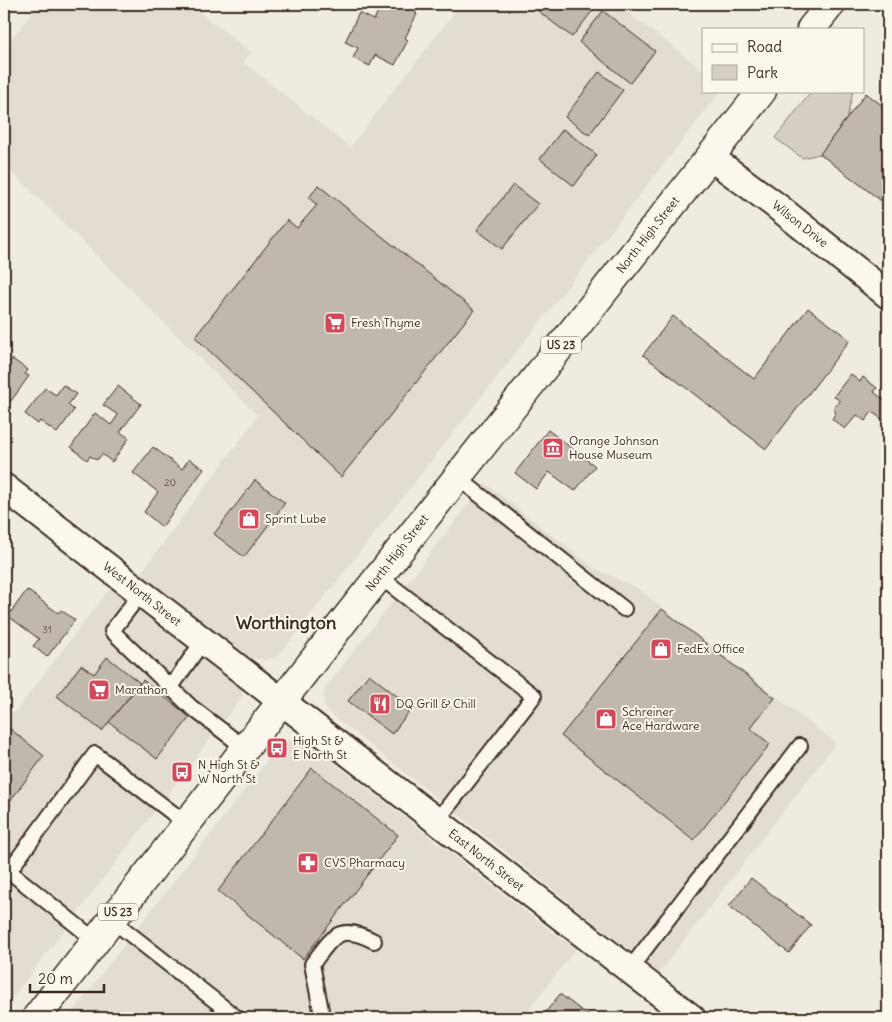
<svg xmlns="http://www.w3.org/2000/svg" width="892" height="1022" font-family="Delius,sans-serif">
<rect width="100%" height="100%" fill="#f0ebe0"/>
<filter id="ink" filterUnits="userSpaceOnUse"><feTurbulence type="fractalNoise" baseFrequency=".02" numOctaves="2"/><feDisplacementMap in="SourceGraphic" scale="10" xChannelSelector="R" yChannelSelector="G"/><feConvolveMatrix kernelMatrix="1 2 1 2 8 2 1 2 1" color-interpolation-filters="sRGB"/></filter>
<g filter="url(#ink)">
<g fill="#e2dcd1">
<path d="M38 4H189L251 52 243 62 350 147 461 4H617L703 70V91H721L284 649 274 658 265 660 253 658 241 653 140 574 258 416 4 164V49Z"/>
<path d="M485 483 594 568 637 588 836 743 659 973 332 715 324 706 323 696 326 687Z"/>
<path d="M114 583 239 682 243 689 242 697 4 1009V706L14 713Z"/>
<path d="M300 739 305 740 561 939 579 945 522 1018H68L280 744 286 740Z"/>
</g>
<path fill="#d5cec3" stroke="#887c70" d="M812 91H853L847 118 820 154 802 158 775 138Z"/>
<g fill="#c0b8ad" stroke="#3b2a1e">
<path d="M388 4H419L415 13 417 14 405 38 408 40 395 65 375 55 370 66 353 58 358 48 345 42 359 13 374 20 381 5 386 7Z"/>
<path d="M529 4H594L597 5 572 37Z"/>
<path d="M603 11 655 51 630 83 579 42Z"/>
<path d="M599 72 623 90 589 135 565 117Z"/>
<path d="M866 93 888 110V198L884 203 820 154Z"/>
<path d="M563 129 597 155 574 186 540 159Z"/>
<path d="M318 185 474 310 341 477 195 337 287 220 297 228 317 205 309 198Z"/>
<path d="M513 185 538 204 502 249 477 230Z"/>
<path d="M808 308 850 340 766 449 643 355 673 316 754 379Z"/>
<path d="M4 358 9 362 12 359 28 370 25 374 29 376 11 401 4 396Z"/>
<path d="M851 374 860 382 863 377 877 388 874 392 888 403V418L886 422 872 412 865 421 857 415 845 429 832 419 836 412 833 409 840 401 834 396Z"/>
<path d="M63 385 76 394 68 405 74 410 57 433 40 421 38 424 25 414 45 388 56 395Z"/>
<path d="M118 386 141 404 120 432 129 438 112 462 102 454 97 460 90 456 87 460 71 447 95 413 111 425 118 415 103 405Z"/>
<path d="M548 430 595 466 575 491 549 472 536 489 515 473Z"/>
<path d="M153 447 182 469 189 459 204 469 162 527 144 512 158 492 133 473Z"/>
<path d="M255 480 285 503 244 557 214 534Z"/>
<path d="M27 590 58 613 61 610 75 620 47 657 33 646 39 639 8 616Z"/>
<path d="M662 609 775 698 750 728 770 744 694 840 561 736Z"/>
<path d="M107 657 140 683 102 731 57 696 81 665 94 674Z"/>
<path d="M369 674 412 708 392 734 348 701Z"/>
<path d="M143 680 190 717 157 759 109 722Z"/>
<path d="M4 724 44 756 4 809Z"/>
<path d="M312 768 398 835 303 959 218 891Z"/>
<path d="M751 878 811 925 789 953 729 906Z"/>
<path d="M560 994 591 1018H541Z"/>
</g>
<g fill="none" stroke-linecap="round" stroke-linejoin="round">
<g stroke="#3b2a1e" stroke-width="18">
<g id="service">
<path d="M457 477 624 609"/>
<path d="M379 576 534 696 436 822"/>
<path d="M141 593 112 631 191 707 245 748"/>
<path d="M171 687 203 641"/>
<path d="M112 920 237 1018"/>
<path d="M96 941 9 871 95 754 187 824"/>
<path d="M629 970 800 746"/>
<path d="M321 1010 312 964C334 936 338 923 374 941"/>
</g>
</g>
<g stroke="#3b2a1e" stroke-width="30">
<g id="minor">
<path d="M710 157 774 204 888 295"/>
<path d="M4 487 692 1018"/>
</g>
</g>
<g stroke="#3b2a1e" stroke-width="31">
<g id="primary">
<path d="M811 29 831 4"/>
<path d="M36 1018 347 617 762 91"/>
</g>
</g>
<use href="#service" stroke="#fbf7ec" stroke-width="14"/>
<use href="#minor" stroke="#fbf7ec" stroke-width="26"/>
<use href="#primary" stroke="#fbf7ec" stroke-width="28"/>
</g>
</g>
<defs>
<g id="supermarket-square" transform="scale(1.125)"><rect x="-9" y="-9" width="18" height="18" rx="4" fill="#d1495b" stroke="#fbf7ec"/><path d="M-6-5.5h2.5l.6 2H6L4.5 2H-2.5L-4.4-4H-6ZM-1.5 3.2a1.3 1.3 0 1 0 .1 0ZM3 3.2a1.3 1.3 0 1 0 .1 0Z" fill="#fff"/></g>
<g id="museum-square" transform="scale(1.125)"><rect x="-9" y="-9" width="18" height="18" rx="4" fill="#d1495b" stroke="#fbf7ec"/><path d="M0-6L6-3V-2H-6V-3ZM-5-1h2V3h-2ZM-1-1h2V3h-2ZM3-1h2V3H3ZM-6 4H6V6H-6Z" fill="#fff"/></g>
<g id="shop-square" transform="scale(1.125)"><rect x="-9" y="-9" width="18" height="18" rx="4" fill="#d1495b" stroke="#fbf7ec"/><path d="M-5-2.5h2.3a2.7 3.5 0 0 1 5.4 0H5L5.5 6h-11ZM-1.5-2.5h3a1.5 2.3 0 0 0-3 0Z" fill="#fff"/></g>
<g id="restaurant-square" transform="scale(1.125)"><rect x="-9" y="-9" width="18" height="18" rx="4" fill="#d1495b" stroke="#fbf7ec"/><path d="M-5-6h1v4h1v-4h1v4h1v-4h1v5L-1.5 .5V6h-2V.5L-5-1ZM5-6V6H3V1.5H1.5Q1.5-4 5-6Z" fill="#fff"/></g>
<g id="bus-square" transform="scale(1.125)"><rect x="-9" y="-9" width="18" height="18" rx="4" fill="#d1495b" stroke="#fbf7ec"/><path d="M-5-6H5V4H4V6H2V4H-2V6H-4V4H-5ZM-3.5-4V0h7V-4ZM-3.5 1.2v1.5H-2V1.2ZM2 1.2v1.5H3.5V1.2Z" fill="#fff"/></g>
<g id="pharmacy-square" transform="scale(1.125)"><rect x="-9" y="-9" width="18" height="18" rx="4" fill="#d1495b" stroke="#fbf7ec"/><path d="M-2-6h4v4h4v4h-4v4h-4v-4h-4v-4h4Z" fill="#fff"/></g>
</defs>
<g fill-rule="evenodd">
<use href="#supermarket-square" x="335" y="323"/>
<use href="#museum-square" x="553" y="448"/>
<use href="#shop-square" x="249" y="519"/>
<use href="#shop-square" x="661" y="649"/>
<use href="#supermarket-square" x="99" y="690"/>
<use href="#restaurant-square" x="380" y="704"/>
<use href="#shop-square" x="606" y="719"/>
<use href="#bus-square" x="277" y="748"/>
<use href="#bus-square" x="182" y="772"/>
<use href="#pharmacy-square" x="308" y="863"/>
</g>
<g text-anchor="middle" stroke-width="4" stroke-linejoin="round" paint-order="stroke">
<g font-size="10" fill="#5c4e42">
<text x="170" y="486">20</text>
<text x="47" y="633">31</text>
</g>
<g fill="#fbf7ec" stroke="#75685c" stroke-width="1">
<rect x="541" y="336.5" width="40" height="17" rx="4"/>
<rect x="98" y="903.5" width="40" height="17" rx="4"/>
</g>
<g font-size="11" font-weight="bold" fill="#3b2a1e">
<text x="561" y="349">US 23</text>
<text x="118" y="916">US 23</text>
</g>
<g font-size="12" fill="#3b2a1e" stroke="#fbf7ec">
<text transform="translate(800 224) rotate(38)" y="4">Wilson Drive</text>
<text transform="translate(648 235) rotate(-52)" y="4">North High Street</text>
<text transform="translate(397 553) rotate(-52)" y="4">North High Street</text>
<text transform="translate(142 594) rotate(38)" y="4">West North Street</text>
<text transform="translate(486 860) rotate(38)" y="4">East North Street</text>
</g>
<g font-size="12" fill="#3b2a1e" stroke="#fbf7ec" text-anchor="start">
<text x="351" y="327">Fresh Thyme</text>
<text x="569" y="445">Orange Johnson<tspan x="569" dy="14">House Museum</tspan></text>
<text x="265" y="523">Sprint Lube</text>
<text x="677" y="653">FedEx Office</text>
<text x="115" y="694">Marathon</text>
<text x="396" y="708">DQ Grill &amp; Chill</text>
<text x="622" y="716">Schreiner<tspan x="622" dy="14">Ace Hardware</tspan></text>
<text x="293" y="745">High St &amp;<tspan x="293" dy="14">E North St</tspan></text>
<text x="198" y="769">N High St &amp;<tspan x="198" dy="14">W North St</tspan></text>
<text x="324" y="867">CVS Pharmacy</text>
</g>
<g font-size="18" font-weight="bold" fill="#3b2a1e" stroke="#fbf7ec">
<text x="286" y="629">Worthington</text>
</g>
</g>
<rect width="892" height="1022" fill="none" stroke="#fbf7ec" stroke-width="20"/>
<rect x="10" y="10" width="872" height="1002" fill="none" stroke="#3b2a1e" stroke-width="2" filter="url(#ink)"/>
<rect x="702" y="28" width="162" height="65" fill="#fbf7ec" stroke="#aea59a"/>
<rect x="712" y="44" width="25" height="8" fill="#fbf7ec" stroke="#aea59a"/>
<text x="747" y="52" font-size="15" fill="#3b2a1e">Road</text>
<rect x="712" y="65" width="25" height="15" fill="#d5cec3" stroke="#aea59a"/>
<text x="747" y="78" font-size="15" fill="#3b2a1e">Park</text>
<path d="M30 984v8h74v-8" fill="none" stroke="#3b2a1e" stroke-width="2.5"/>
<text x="38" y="984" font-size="15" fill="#3b2a1e" stroke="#fbf7ec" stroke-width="4" paint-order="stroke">20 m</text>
</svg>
